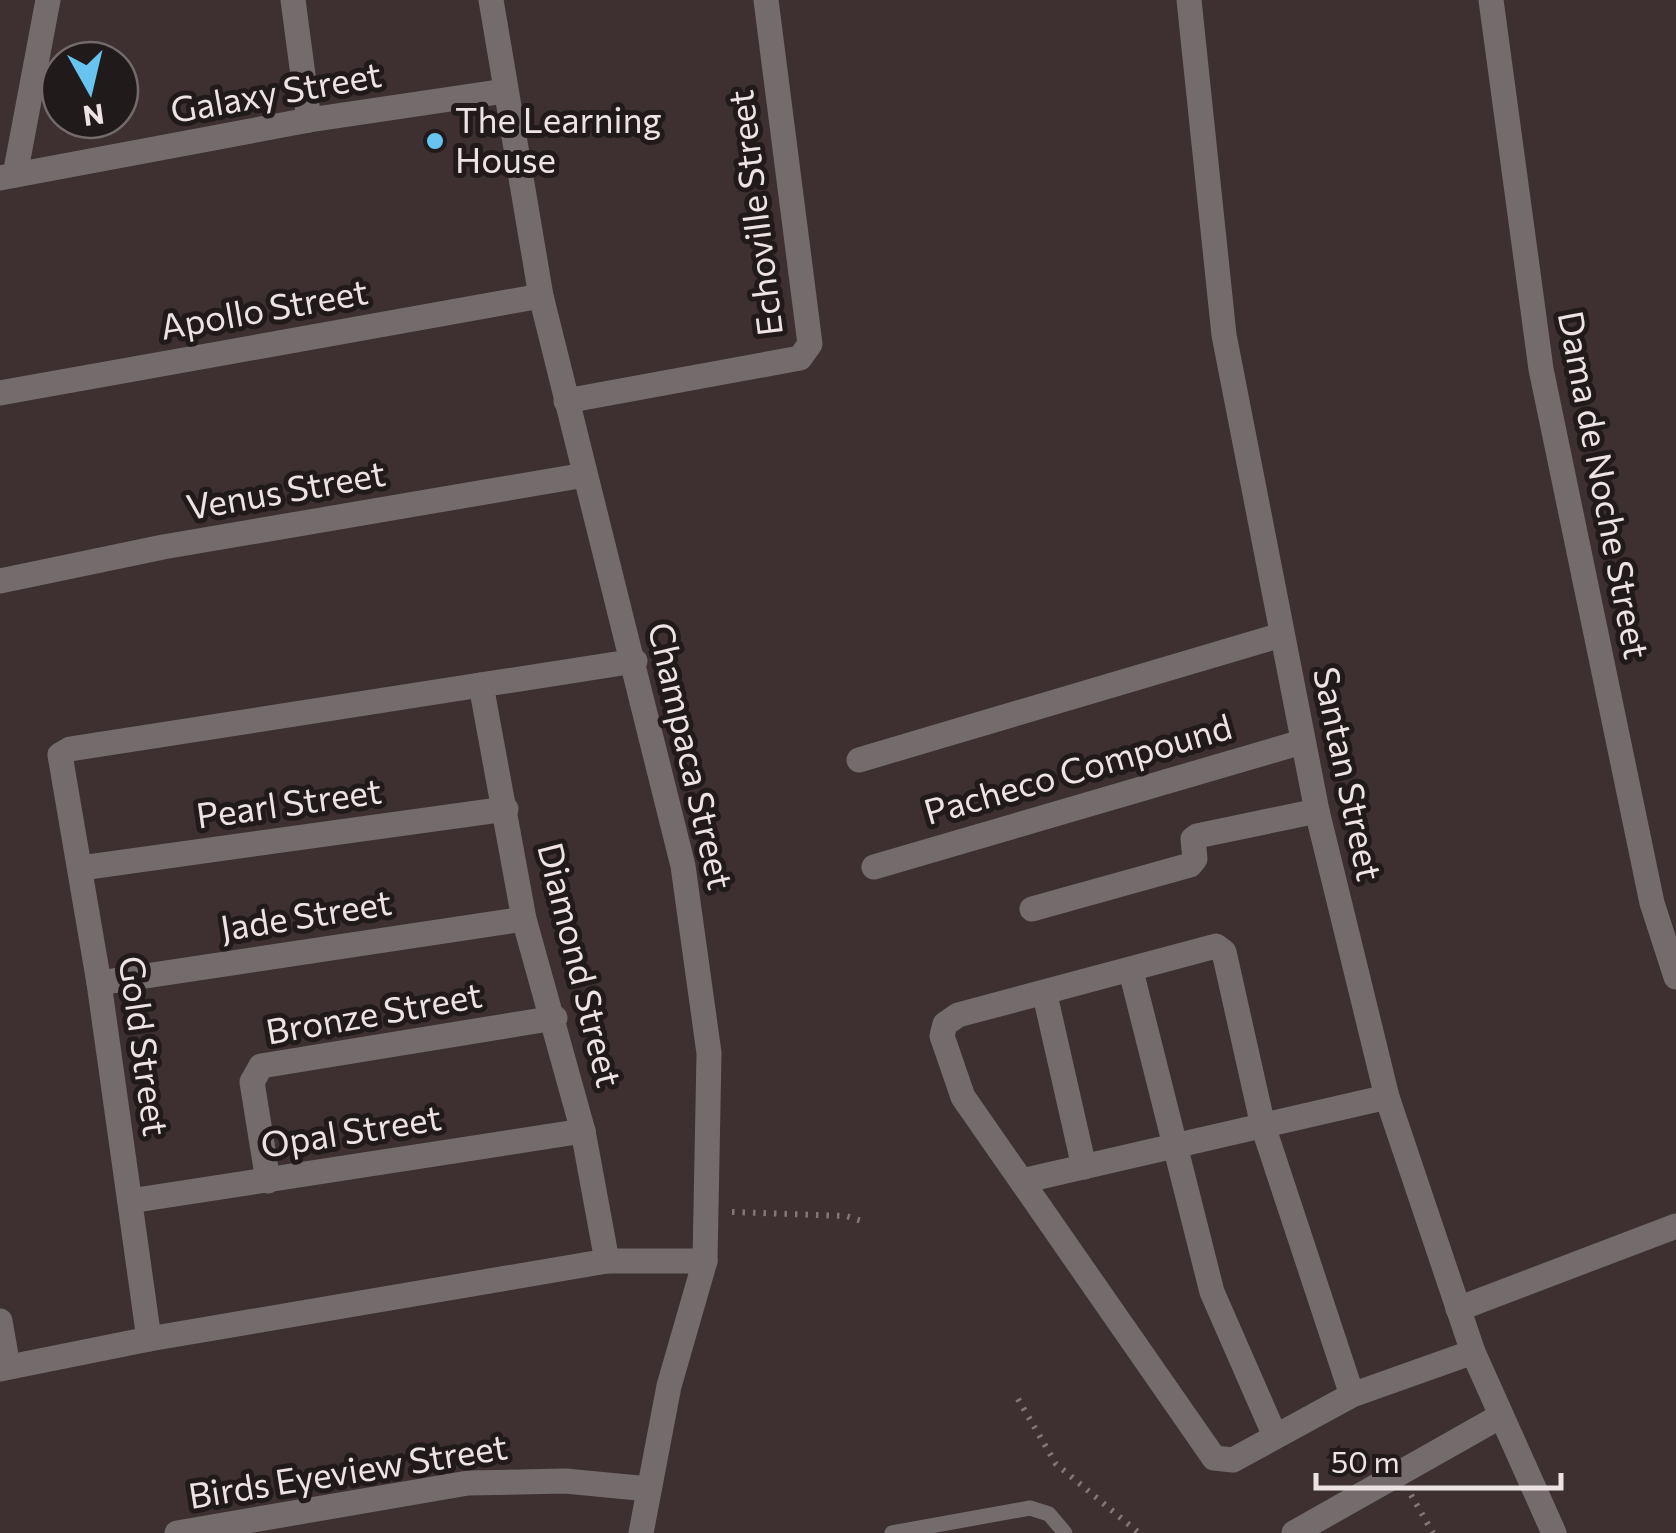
<svg xmlns="http://www.w3.org/2000/svg" width="1676" height="1533" font-family="Commissioner,sans-serif">
<rect width="100%" height="100%" fill="#3e3030"/>
<g fill="none" stroke-linecap="round" stroke-linejoin="round">
<g stroke="#827676" stroke-width="6" stroke-dasharray="2.5 8" stroke-linecap="butt">
<path d="M732 1212 846 1216 865 1222"/>
<path d="M1018 1399 1056 1464 1139 1533"/>
<path d="M1411 1495 1433 1533"/>
</g>
<path stroke="#746c6c" stroke-width="15" d="M892 1533 1030 1508 1049 1514 1065 1533"/>
<g stroke="#746c6c" stroke-width="25">
<path d="M293 0 309 120"/>
<path d="M1189 0 1224 335 1317 811 1387 1097 1473 1352 1554 1533"/>
<path d="M1491 0 1541 369 1652 903 1676 977"/>
<path d="M15 175 48 0"/>
<path d="M0 178 309 120 505 91"/>
<path d="M0 393 541 296"/>
<path d="M566 401 800 358 810 344 766 0"/>
<path d="M0 581 163 547 585 475"/>
<path d="M481 685 524 919 583 1131 607 1261"/>
<path d="M859 760 1281 635"/>
<path d="M874 867 1302 742"/>
<path d="M81 868 506 809"/>
<path d="M1032 909 1190 865 1195 859 1193 839 1197 836 1317 811"/>
<path d="M1131 971 1212 1292 1275 1436"/>
<path d="M99 983 524 919"/>
<path d="M1045 995 1084 1167"/>
<path d="M268 1181 252 1082 261 1066 555 1018"/>
<path d="M1022 1181 1387 1097"/>
<path d="M130 1201 583 1131"/>
<path d="M1458 1309 1676 1226"/>
<path d="M0 1321 8 1367"/>
<path d="M149 1339 99 983 60 755 70 749 635 661"/>
<path d="M0 1369 149 1339 607 1261H705"/>
<path d="M1352 1395 1263 1126 1224 952 1216 946 958 1015 945 1024 942 1036 963 1097 1214 1458 1233 1460 1352 1395 1473 1352"/>
<path d="M177 1533 468 1483 565 1481 649 1489"/>
<path d="M1294 1533 1499 1417"/>
</g>
<path stroke="#746c6c" stroke-width="25" d="M491 0 541 296 683 866 709 1053 705 1261 669 1386 641 1533"/>
</g>
<circle fill="#67c4f0" stroke="#201a1a" stroke-width="4" cx="435" cy="141" r="10"/>
<g text-anchor="middle" stroke-width="10" stroke-linejoin="round" paint-order="stroke">
<g font-size="35" fill="#ede3e4" stroke="#201a1a">
<text transform="translate(276 93) rotate(-10)" y="12">Galaxy Street</text>
<text transform="translate(756 213) rotate(-97)" y="12">Echoville Street</text>
<text transform="translate(264 310) rotate(-10)" y="12">Apollo Street</text>
<text transform="translate(1603 485) rotate(79)" y="12">Dama de Noche Street</text>
<text transform="translate(286 491) rotate(-10)" y="12">Venus Street</text>
<text transform="translate(690 756) rotate(77)" y="12">Champaca Street</text>
<text transform="translate(1078 770) rotate(-16)" y="12">Pacheco Compound</text>
<text transform="translate(1347 774) rotate(78)" y="12">Santan Street</text>
<text transform="translate(289 804) rotate(-8)" y="12">Pearl Street</text>
<text transform="translate(306 916) rotate(-9)" y="12">Jade Street</text>
<text transform="translate(579 965) rotate(76)" y="12">Diamond Street</text>
<text transform="translate(374 1014) rotate(-10)" y="12">Bronze Street</text>
<text transform="translate(143 1046) rotate(82)" y="12">Gold Street</text>
<text transform="translate(351 1132) rotate(-9)" y="12">Opal Street</text>
<text transform="translate(348 1472) rotate(-9)" y="12">Birds Eyeview Street</text>
</g>
<g font-size="35" fill="#ede3e4" stroke="#201a1a" text-anchor="start">
<text x="455" y="133">The Learning<tspan x="455" dy="40">House</tspan></text>
</g>
</g>
<g transform="translate(90 90) rotate(172)"><circle r="48" fill="#201a1a" stroke="#726a6b" stroke-width="2.5"/>
<path d="M0-8L18 38L0 25L-18 38Z" fill="#67c4f0"/>
<text y="-15" font-size="28" font-weight="bold" text-anchor="middle" fill="#ede3e4">N</text>
</g>
<path d="M1316 1473v15h245v-15" fill="none" stroke="#ede3e4" stroke-width="5"/>
<text x="1331" y="1473" font-size="30" fill="#ede3e4" stroke="#201a1a" stroke-width="8" paint-order="stroke">50 m</text>
</svg>
